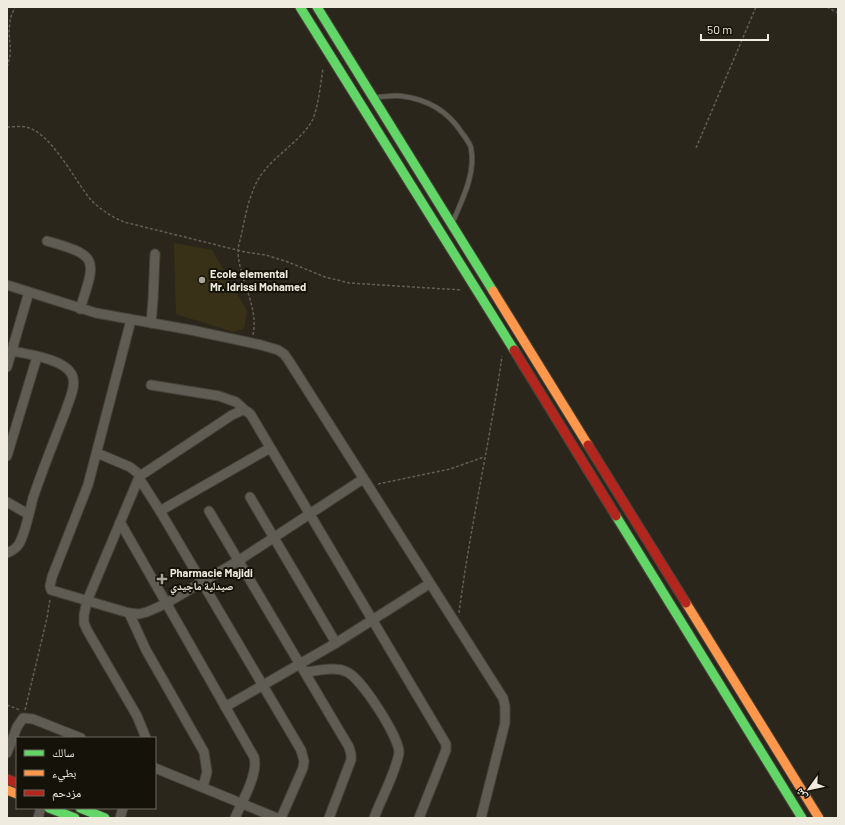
<svg xmlns="http://www.w3.org/2000/svg" width="845" height="825" font-family="Barlow,'Noto Naskh Arabic',sans-serif">
<rect width="100%" height="100%" fill="#2a261b"/>
<path fill="#393117" d="M174 243 212 250 247 311 244 329 233 332 176 314Z"/>
<g fill="none" stroke-linecap="round" stroke-linejoin="round">
<g stroke="#46433a" stroke-width="6">
<path id="lane" d="M376 97C384 97 393 95 401 96 426 99 448 111 462 133 465 137 470 143 471 148 476 172 463 198 454 219"/>
</g>
<g stroke="#46433a" stroke-width="11">
<g id="street">
<path d="M47 241C100 256 96 259 80 309"/>
<path d="M7 285 96 313 191 330 261 345 278 350 284 354 289 361 503 698 505 706V723L481 818"/>
<path d="M131 320 88 485 52 577 50 586 51 590 129 613 139 614 147 612 165 604 238 561 363 479"/>
<path d="M151 323 153 300 155 254"/>
<path d="M7 367 29 292"/>
<path d="M151 385 219 396 236 402 246 411"/>
<path d="M97 453 130 467 140 475 87 601 84 615V623L87 630 137 716 146 738"/>
<path d="M7 456 37 357"/>
<path d="M140 476 232 415 243 410 248 412 251 415 446 744V750L419 818"/>
<path d="M139 478 160 511 301 750 304 761 303 768 281 818"/>
<path d="M250 497 336 643"/>
<path d="M7 502 28 514"/>
<path d="M160 511 270 448"/>
<path d="M209 511 349 747 351 754V760L329 818"/>
<path d="M120 522 254 757C259 774 241 803 235 818"/>
<path d="M7 553C12 551 16 549 19 544 25 534 30 510 33 498 43 468 55 439 66 410 69 400 77 385 72 375 65 359 27 354 12 351"/>
<path d="M129 613 146 650 204 752 207 772 203 787"/>
<path d="M305 672C318 671 334 666 347 672 361 678 400 738 399 753 396 772 381 799 374 818"/>
<path d="M225 707 336 643 429 584"/>
<path d="M7 753 17 727 23 718 33 719 81 738"/>
<path d="M155 768 277 818"/>
<path d="M38 818 41 808"/>
<path d="M120 818 123 808"/>
</g>
</g>
<g stroke="#46433a" stroke-width="11">
<g id="fast">
<path d="M300 7 514 350"/>
<path d="M317 7 493 291"/>
<path d="M616 516 802 818"/>
<path d="M49 808 75 818"/>
<path d="M80 808 105 818"/>
</g>
</g>
<g stroke="#46433a" stroke-width="11">
<g id="slow">
<path d="M493 291 588 445"/>
<path d="M686 603 819 818"/>
<path d="M7 790 17 794"/>
</g>
</g>
<g stroke="#46433a" stroke-width="11">
<g id="jam">
<path d="M514 350 616 516"/>
<path d="M588 445 686 603"/>
<path d="M7 779 17 783"/>
</g>
</g>
<g stroke="#615f57" stroke-width="1.5" stroke-dasharray="3 2" stroke-linecap="butt">
<path d="M827 7 838 13"/>
<path d="M7 67C14 48 7 40 10 22 10 17 13 12 15 7"/>
<path d="M7 127C13 127 20 126 26 127 51 132 75 181 91 200 101 210 112 217 124 222L245 252 266 255 288 262 325 277 349 283 462 290"/>
<path d="M696 148 756 7"/>
<path d="M253 335C259 306 239 280 238 252 238 248 239 244 240 240 244 225 246 208 252 193 263 159 298 147 313 119 318 107 321 82 323 68"/>
<path d="M378 484 450 469 484 457"/>
<path d="M459 613C470 527 490 442 502 356"/>
<path d="M7 705 20 710"/>
<path d="M25 710 47 618 50 599"/>
</g>
<use href="#lane" stroke="#5f5c54" stroke-width="4.5"/>
<use href="#street" stroke="#5f5c54" stroke-width="9"/>
<use href="#fast" stroke="#63d668" stroke-width="9"/>
<use href="#slow" stroke="#ff974d" stroke-width="9"/>
<use href="#jam" stroke="#b3261e" stroke-width="9"/>
</g>
<g fill="#aaa69a" stroke="#151309" stroke-width="1.5">
<circle cx="202" cy="280" r="4"/>
<path d="M160 573h4v4h4v4h-4v4h-4v-4h-4v-4h4z"/>
</g>
<g text-anchor="middle" stroke-width="4" stroke-linejoin="round" paint-order="stroke">
<g font-size="11" font-weight="bold" fill="#efebde" stroke="#151309" text-anchor="start">
<text x="210" y="278">Ecole elemental<tspan x="210" dy="13">Mr. Idrissi Mohamed</tspan></text>
<text x="170" y="577">Pharmacie Majidi<tspan x="170" dy="13">صيدلية ماجيدي</tspan></text>
</g>
</g>
<rect width="845" height="825" fill="none" stroke="#efebde" stroke-width="16"/>
<rect x="16" y="737" width="140" height="72" fill="#151309" stroke="#6c695e"/>
<rect x="24" y="750" width="20" height="6" fill="#63d668" stroke="#6c695e"/>
<text x="52" y="757" font-size="12" fill="#efebde">سالك</text>
<rect x="24" y="770" width="20" height="6" fill="#ff974d" stroke="#6c695e"/>
<text x="52" y="777" font-size="12" fill="#efebde">بطيء</text>
<rect x="24" y="790" width="20" height="6" fill="#b3261e" stroke="#6c695e"/>
<text x="52" y="797" font-size="12" fill="#efebde">مزدحم</text>
<g transform="translate(809 789) rotate(237)" stroke="#151309" stroke-width="3" paint-order="stroke">
<path d="M0-3L7 15L0 10L-7 15Z" fill="#efebde"/>
<text y="-6" font-size="11" font-weight="bold" text-anchor="middle" fill="#efebde">ش</text>
</g>
<path d="M701 34v6h67v-6" fill="none" stroke="#efebde" stroke-width="2"/>
<text x="707" y="34" font-size="12" fill="#efebde" stroke="#151309" stroke-width="3" paint-order="stroke">50 m</text>
</svg>
